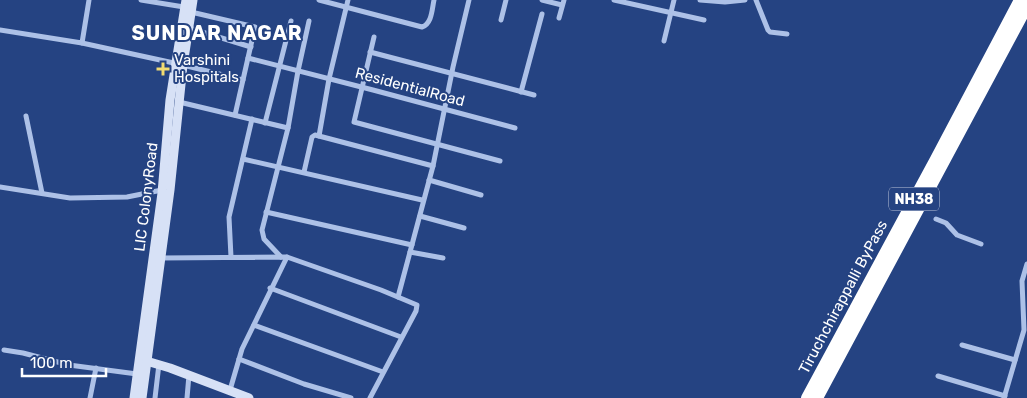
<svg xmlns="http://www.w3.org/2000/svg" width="1027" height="398" font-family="Rubik,sans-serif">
<rect width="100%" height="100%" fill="#254382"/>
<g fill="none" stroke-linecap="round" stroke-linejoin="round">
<g stroke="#adc1e7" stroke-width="5">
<path d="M141 0 184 7"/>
<path d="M319 0 422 27C432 24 432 9 434 0"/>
<path d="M348 0 329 79 319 136 433 166"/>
<path d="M542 0 562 5"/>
<path d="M614 0 704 20"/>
<path d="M700 0 725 2 745 0"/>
<path d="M756 0 768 30 770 32 787 34"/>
<path d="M191 12 255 27 235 115"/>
<path d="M559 18 564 0"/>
<path d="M501 20 506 0"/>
<path d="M189 28 251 47"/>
<path d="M0 30 82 43 89 0"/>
<path d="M374 37 354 122 500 161"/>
<path d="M664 41 674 0"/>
<path d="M82 43 183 65 243 80"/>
<path d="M370 52 534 95"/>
<path d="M248 58 373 90 515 128"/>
<path d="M521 92 542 14"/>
<path d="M179 102 288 128"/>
<path d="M26 116 42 193"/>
<path d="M265 123 291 21"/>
<path d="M243 159 422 200"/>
<path d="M304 172 312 137 315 135 319 136"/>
<path d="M429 180 481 195"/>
<path d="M0 187 70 198 127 197 162 190"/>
<path d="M266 212 412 245"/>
<path d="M420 216 464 228"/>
<path d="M936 219 946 223 957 235 981 244"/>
<path d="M410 252 443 258"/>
<path d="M231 257 229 217 252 119"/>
<path d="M281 257 264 239 262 230 288 128 298 71 309 21"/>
<path d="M287 257 381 290 417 305 416 311 370 398"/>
<path d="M161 258 287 257 242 349 230 390"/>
<path d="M270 288 401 337"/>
<path d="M398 297 433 166 453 67 469 0"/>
<path d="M254 325 383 372"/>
<path d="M962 345 1015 360"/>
<path d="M4 350 23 353 69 365 137 374"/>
<path d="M239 359 304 384 351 398"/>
<path d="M938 376 1005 396"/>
<path d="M90 398 96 368"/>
<path d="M155 398 159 364"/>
<path d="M187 398 189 375"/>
<path d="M1004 398 1024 330 1022 281 1027 264"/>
</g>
<g stroke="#d7e1f6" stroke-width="9">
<path d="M143 360 170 368 249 398"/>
<path d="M134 398 162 193 170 100 186 0"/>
<path d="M142 398 170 190 183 65 193 0"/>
</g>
<g stroke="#fff" stroke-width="12">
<path d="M807 398 936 159 1020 0"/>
<path d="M817 398 1027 6"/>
</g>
</g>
<path fill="#f1db71" stroke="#254382" stroke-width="2" d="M160.5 61.5h5v5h5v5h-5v5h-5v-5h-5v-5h5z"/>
<g text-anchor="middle" stroke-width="4" stroke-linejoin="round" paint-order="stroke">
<rect fill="#254382" stroke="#bec7da" stroke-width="1" x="889" y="187.5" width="50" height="23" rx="4"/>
<g font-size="14" font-weight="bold" fill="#fff">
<text x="914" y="204">NH38</text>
</g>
<g font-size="15" fill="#fff" stroke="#254382" text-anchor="start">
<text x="174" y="65">Varshini<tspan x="174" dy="17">Hospitals</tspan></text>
</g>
<g font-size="15" fill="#fff" stroke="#254382">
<text transform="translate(410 87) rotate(15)" y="5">ResidentialRoad</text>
<text transform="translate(146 197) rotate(-83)" y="5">LIC ColonyRoad</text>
<text transform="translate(843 297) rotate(-62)" y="5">Tiruchchirappalli ByPass</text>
</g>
<g font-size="20" font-weight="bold" letter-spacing="1" fill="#fff" stroke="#254382">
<text x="217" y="40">SUNDAR NAGAR</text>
</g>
</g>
<path d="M22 368v8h84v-8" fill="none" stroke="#ffffff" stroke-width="2.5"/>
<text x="30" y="368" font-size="15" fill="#ffffff" stroke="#254382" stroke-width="4" paint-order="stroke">100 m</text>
</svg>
